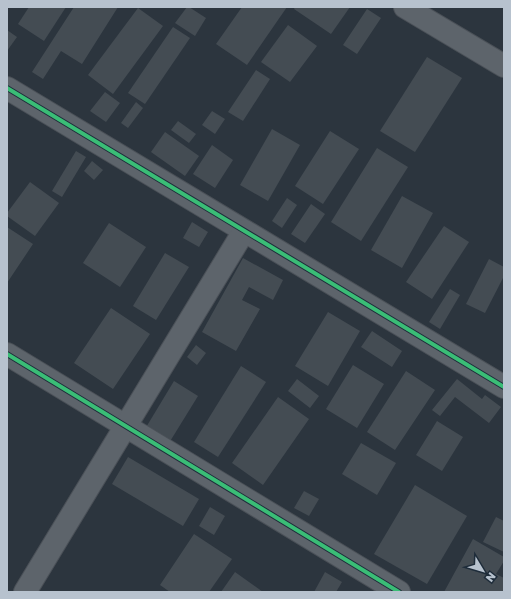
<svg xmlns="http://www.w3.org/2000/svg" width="511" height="599" font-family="'Golos Text',sans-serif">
<rect width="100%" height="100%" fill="#2c353e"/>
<g fill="#444c53">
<path d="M29 7H66L44 41 18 24Z"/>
<path d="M74 7H118L82 64 61 51 43 79 32 72Z"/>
<path d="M187 7H189L206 18 195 36 175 23Z"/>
<path d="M242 7H287L247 65 216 44Z"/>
<path d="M295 7H350L331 34 294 9Z"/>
<path d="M138 8 163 26 113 94 88 75Z"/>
<path d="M367 9 381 18 357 54 343 45Z"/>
<path d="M288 25 317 46 290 82 261 62Z"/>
<path d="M173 27 190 38 145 104 128 93Z"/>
<path d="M7 30 17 37 7 51Z"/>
<path d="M427 57 462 78 415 152 380 131Z"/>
<path d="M256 70 270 79 243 121 228 112Z"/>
<path d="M105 92 120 103 106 122 90 111Z"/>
<path d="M136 102 143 108 128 128 121 123Z"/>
<path d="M212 111 225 119 215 134 202 125Z"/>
<path d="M178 121 196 134 189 143 171 130Z"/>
<path d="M272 129 300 145 268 201 240 185Z"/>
<path d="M330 131 359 149 323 204 295 186Z"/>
<path d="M165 132 199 156 185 176 151 152Z"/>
<path d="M212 145 233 160 215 188 193 174Z"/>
<path d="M377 148 408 167 361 241 331 222Z"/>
<path d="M76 151 86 157 62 197 52 191Z"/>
<path d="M92 161 103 170 94 180 84 171Z"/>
<path d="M30 182 59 203 35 236 7 216V213Z"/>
<path d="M402 196 433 213 402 268 371 250Z"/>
<path d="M287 198 297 205 282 228 272 221Z"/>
<path d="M311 204 325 214 305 243 291 234Z"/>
<path d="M192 222 208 232 199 247 183 238Z"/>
<path d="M109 223 146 247 120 287 83 263Z"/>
<path d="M444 226 469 242 432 299 406 282Z"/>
<path d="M7 227 33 244 7 283Z"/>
<path d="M165 253 189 267 156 320 133 306Z"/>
<path d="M243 258 283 280 273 300 249 287 242 300 260 309 236 351 202 332Z"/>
<path d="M489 259 504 267V276L485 313 466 304Z"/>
<path d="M450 289 460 295 440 329 429 322Z"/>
<path d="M111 308 150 334 113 389 74 363Z"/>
<path d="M328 312 360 331 328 386 295 366Z"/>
<path d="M372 331 402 351 392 367 361 347Z"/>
<path d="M196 345 206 353 197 365 187 357Z"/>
<path d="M353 365 384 384 357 428 326 409Z"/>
<path d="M241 366 266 382 218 457 194 442Z"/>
<path d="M406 371 435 390 395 450 367 432Z"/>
<path d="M297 379 319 396 310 408 288 391Z"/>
<path d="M457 379 482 399 485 395 501 407 489 423 455 397 440 416 432 410Z"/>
<path d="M174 381 198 396 169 443 145 429Z"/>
<path d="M278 397 309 419 263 485 232 463Z"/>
<path d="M437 421 463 437 442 471 416 455Z"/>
<path d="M361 443 396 463 377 495 342 474Z"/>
<path d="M128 457 199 499 183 526 112 484Z"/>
<path d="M415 485 467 516 427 584 374 554Z"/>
<path d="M304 491 319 499 309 516 294 508Z"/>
<path d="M210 507 225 516 214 535 199 526Z"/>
<path d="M496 517 504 521V552L483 542Z"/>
<path d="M194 534 232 559 209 592H170L160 585Z"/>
<path d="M473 539 504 557V561L496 574 504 578V592H444Z"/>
<path d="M235 572 263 592H221Z"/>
<path d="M325 572 342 582 336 592H314Z"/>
</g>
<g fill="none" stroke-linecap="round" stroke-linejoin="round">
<g stroke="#4b5158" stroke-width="24">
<g id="street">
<path d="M405 7 504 66"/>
<path d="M7 88 504 387"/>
<path d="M7 354 399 592"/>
<path d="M25 592 244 231"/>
</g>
</g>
<use href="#street" stroke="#5d646b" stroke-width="22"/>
<g stroke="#1e2c3a" stroke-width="6">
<g id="cycleway">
<path d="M7 88 504 387"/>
<path d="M7 354 399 592"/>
</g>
</g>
<use href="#cycleway" stroke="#3abd76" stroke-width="4"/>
</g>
<rect width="511" height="599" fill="none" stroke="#b7c2ce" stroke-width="16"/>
<g transform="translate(483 571) rotate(128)" stroke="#1e2c3a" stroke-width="3" paint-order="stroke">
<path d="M0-3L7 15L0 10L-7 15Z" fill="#b7c2ce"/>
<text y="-6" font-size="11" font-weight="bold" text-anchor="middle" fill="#b7c2ce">N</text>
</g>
</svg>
